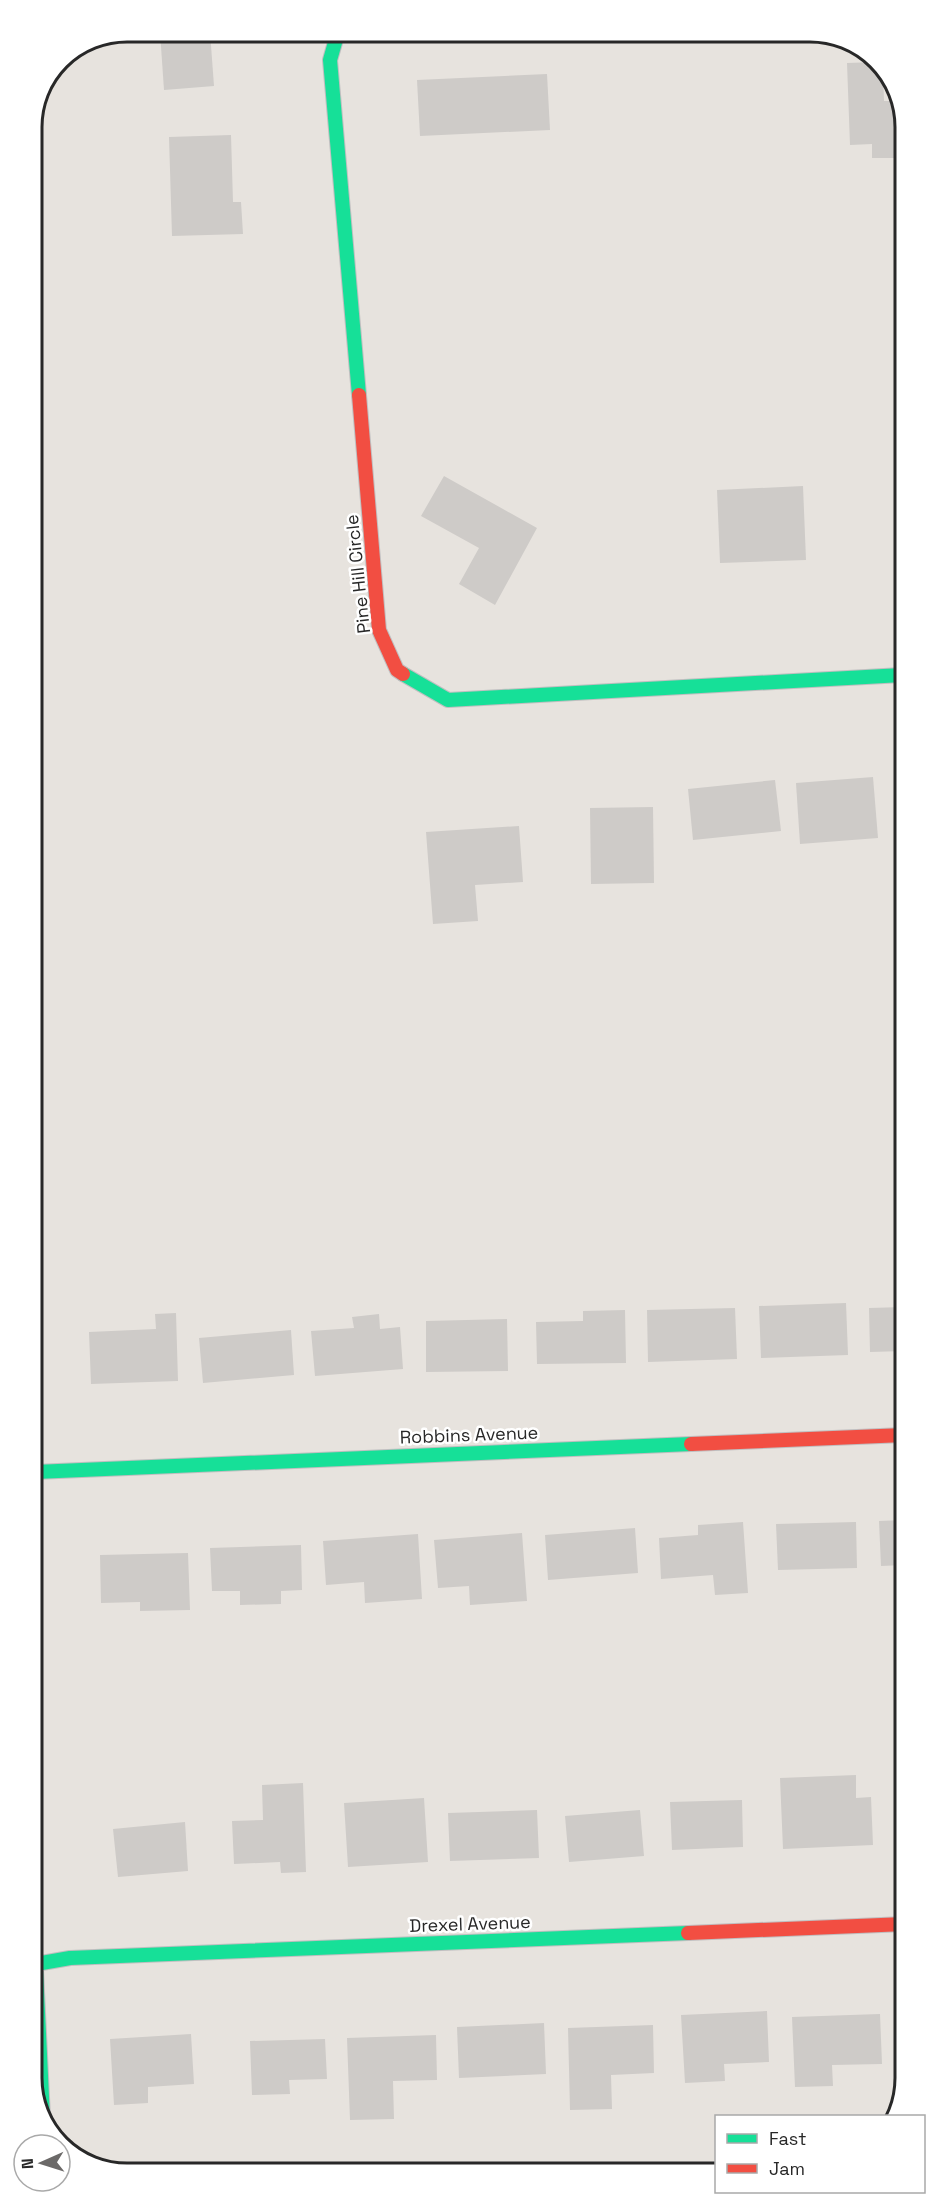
<svg xmlns="http://www.w3.org/2000/svg" width="937" height="2205" font-family="'Space Grotesk',sans-serif">
<rect width="100%" height="100%" fill="#e7e3de"/>
<g fill="#cecbc8">
<path d="M160 32H210L214 86 164 90Z"/>
<path d="M876 62 883 72 884 101H901L900 158H872V144L850 145 847 63Z"/>
<path d="M547 74 550 130 420 136 417 80Z"/>
<path d="M231 135 233 202H241L243 234 172 236 169 137Z"/>
<path d="M444 476 537 528 495 605 459 584 479 548 421 516Z"/>
<path d="M803 486 806 560 720 563 717 490Z"/>
<path d="M873 777 878 838 800 844 796 783Z"/>
<path d="M775 780 781 831 693 840 688 789Z"/>
<path d="M653 807 654 883 591 884 590 808Z"/>
<path d="M519 826 523 882 475 885 478 921 433 924 426 832Z"/>
<path d="M846 1303 848 1355 761 1358 759 1306Z"/>
<path d="M904 1307V1351L870 1352 869 1308Z"/>
<path d="M735 1308 737 1359 648 1362 647 1310Z"/>
<path d="M625 1310 626 1363 537 1364 536 1322 583 1321V1311Z"/>
<path d="M176 1313 178 1381 91 1384 89 1332 156 1329 155 1314Z"/>
<path d="M379 1314 380 1329 400 1327 403 1369 315 1376 311 1331 354 1328 352 1317Z"/>
<path d="M507 1319 508 1371 426 1372V1321Z"/>
<path d="M291 1330 294 1375 203 1383 199 1338Z"/>
<path d="M904 1520V1565L881 1566 879 1521Z"/>
<path d="M743 1522 748 1593 715 1595 713 1575 661 1579 659 1538 698 1535V1525Z"/>
<path d="M856 1522 857 1568 778 1570 776 1524Z"/>
<path d="M635 1528 638 1573 548 1580 545 1535Z"/>
<path d="M522 1533 527 1601 470 1605 469 1586 438 1588 434 1540Z"/>
<path d="M418 1534 422 1599 365 1603 364 1582 326 1585 323 1541Z"/>
<path d="M301 1545 302 1590 281 1591V1604L240 1605V1591H212L210 1548Z"/>
<path d="M188 1553 190 1610 140 1611V1602L101 1603 100 1555Z"/>
<path d="M856 1775V1798L871 1797 873 1845 783 1849 780 1778Z"/>
<path d="M303 1783 306 1872 281 1873 280 1862 234 1864 232 1821 263 1820 262 1785Z"/>
<path d="M424 1798 428 1862 348 1867 344 1803Z"/>
<path d="M742 1800 743 1847 672 1850 670 1802Z"/>
<path d="M894 1803H905V1847L895 1848Z"/>
<path d="M537 1810 539 1858 450 1861 448 1813Z"/>
<path d="M640 1810 644 1856 569 1862 565 1816Z"/>
<path d="M185 1822 188 1871 118 1877 113 1829Z"/>
<path d="M901 2005H905V2076H904Z"/>
<path d="M767 2011 769 2062 724 2064 725 2081 685 2083 681 2015Z"/>
<path d="M880 2014 882 2064 832 2065 833 2086 795 2087 792 2017Z"/>
<path d="M544 2023 546 2074 459 2078 457 2027Z"/>
<path d="M653 2025 654 2073 611 2075 612 2109 570 2110 568 2028Z"/>
<path d="M191 2034 194 2084 148 2087V2103L114 2105 110 2039Z"/>
<path d="M436 2035 437 2080 393 2081 394 2119 350 2120 347 2038Z"/>
<path d="M325 2039 327 2079 289 2080 290 2094 252 2095 250 2041Z"/>
</g>
<g fill="none" stroke-linecap="round" stroke-linejoin="round">
<g stroke="#c0bfc0" stroke-width="16">
<g id="fast">
<path d="M338 32 330 60 359 395"/>
<path d="M403 674 448 700 902 675"/>
<path d="M35 1472 691 1444"/>
<path d="M36 1964 70 1958 688 1933"/>
<path d="M36 1970 43 2118"/>
</g>
</g>
<g stroke="#c0bfc0" stroke-width="16">
<g id="jam">
<path d="M359 395 379 630 397 670 403 674"/>
<path d="M691 1444 904 1435"/>
<path d="M688 1933 905 1924"/>
</g>
</g>
<use href="#fast" stroke="#16e098" stroke-width="14"/>
<use href="#jam" stroke="#f24e42" stroke-width="14"/>
</g>
<g text-anchor="middle" stroke-width="5" stroke-linejoin="round" paint-order="stroke">
<g font-size="18" fill="#282828" stroke="#fff">
<text transform="translate(358 574) rotate(-96)" y="6">Pine Hill Circle</text>
<text transform="translate(469 1435) rotate(-2)" y="6">Robbins Avenue</text>
<text transform="translate(470 1924) rotate(-2)" y="6">Drexel Avenue</text>
</g>
</g>
<path d="M0 0H937V2205H0ZM127 42H810A85 85 0 0 1 895 127V2078A85 85 0 0 1 810 2163H127A85 85 0 0 1 42 2078V127A85 85 0 0 1 127 42Z" fill="#fff" fill-rule="evenodd"/>
<path fill="none" stroke="#282828" stroke-width="3" d="M127 42H810A85 85 0 0 1 895 127V2078A85 85 0 0 1 810 2163H127A85 85 0 0 1 42 2078V127A85 85 0 0 1 127 42Z"/>
<rect x="715" y="2115" width="210" height="78" fill="#ffffff" stroke="#a9a9a9" stroke-width="1.5"/>
<rect x="727" y="2134" width="30" height="9" fill="#16e098" stroke="#a9a9a9" stroke-width="1.5"/>
<text x="769" y="2145" font-size="18" fill="#282828">Fast</text>
<rect x="727" y="2164" width="30" height="9" fill="#f24e42" stroke="#a9a9a9" stroke-width="1.5"/>
<text x="769" y="2175" font-size="18" fill="#282828">Jam</text>
<g transform="translate(42 2163) rotate(267)"><circle r="28" fill="#ffffff" stroke="#a9a9a9" stroke-width="1.5"/>
<path d="M0-4.5L10 22L0 15L-10 22Z" fill="#6b6968"/>
<text y="-9" font-size="16" font-weight="bold" text-anchor="middle" fill="#282828">N</text>
</g>
</svg>
